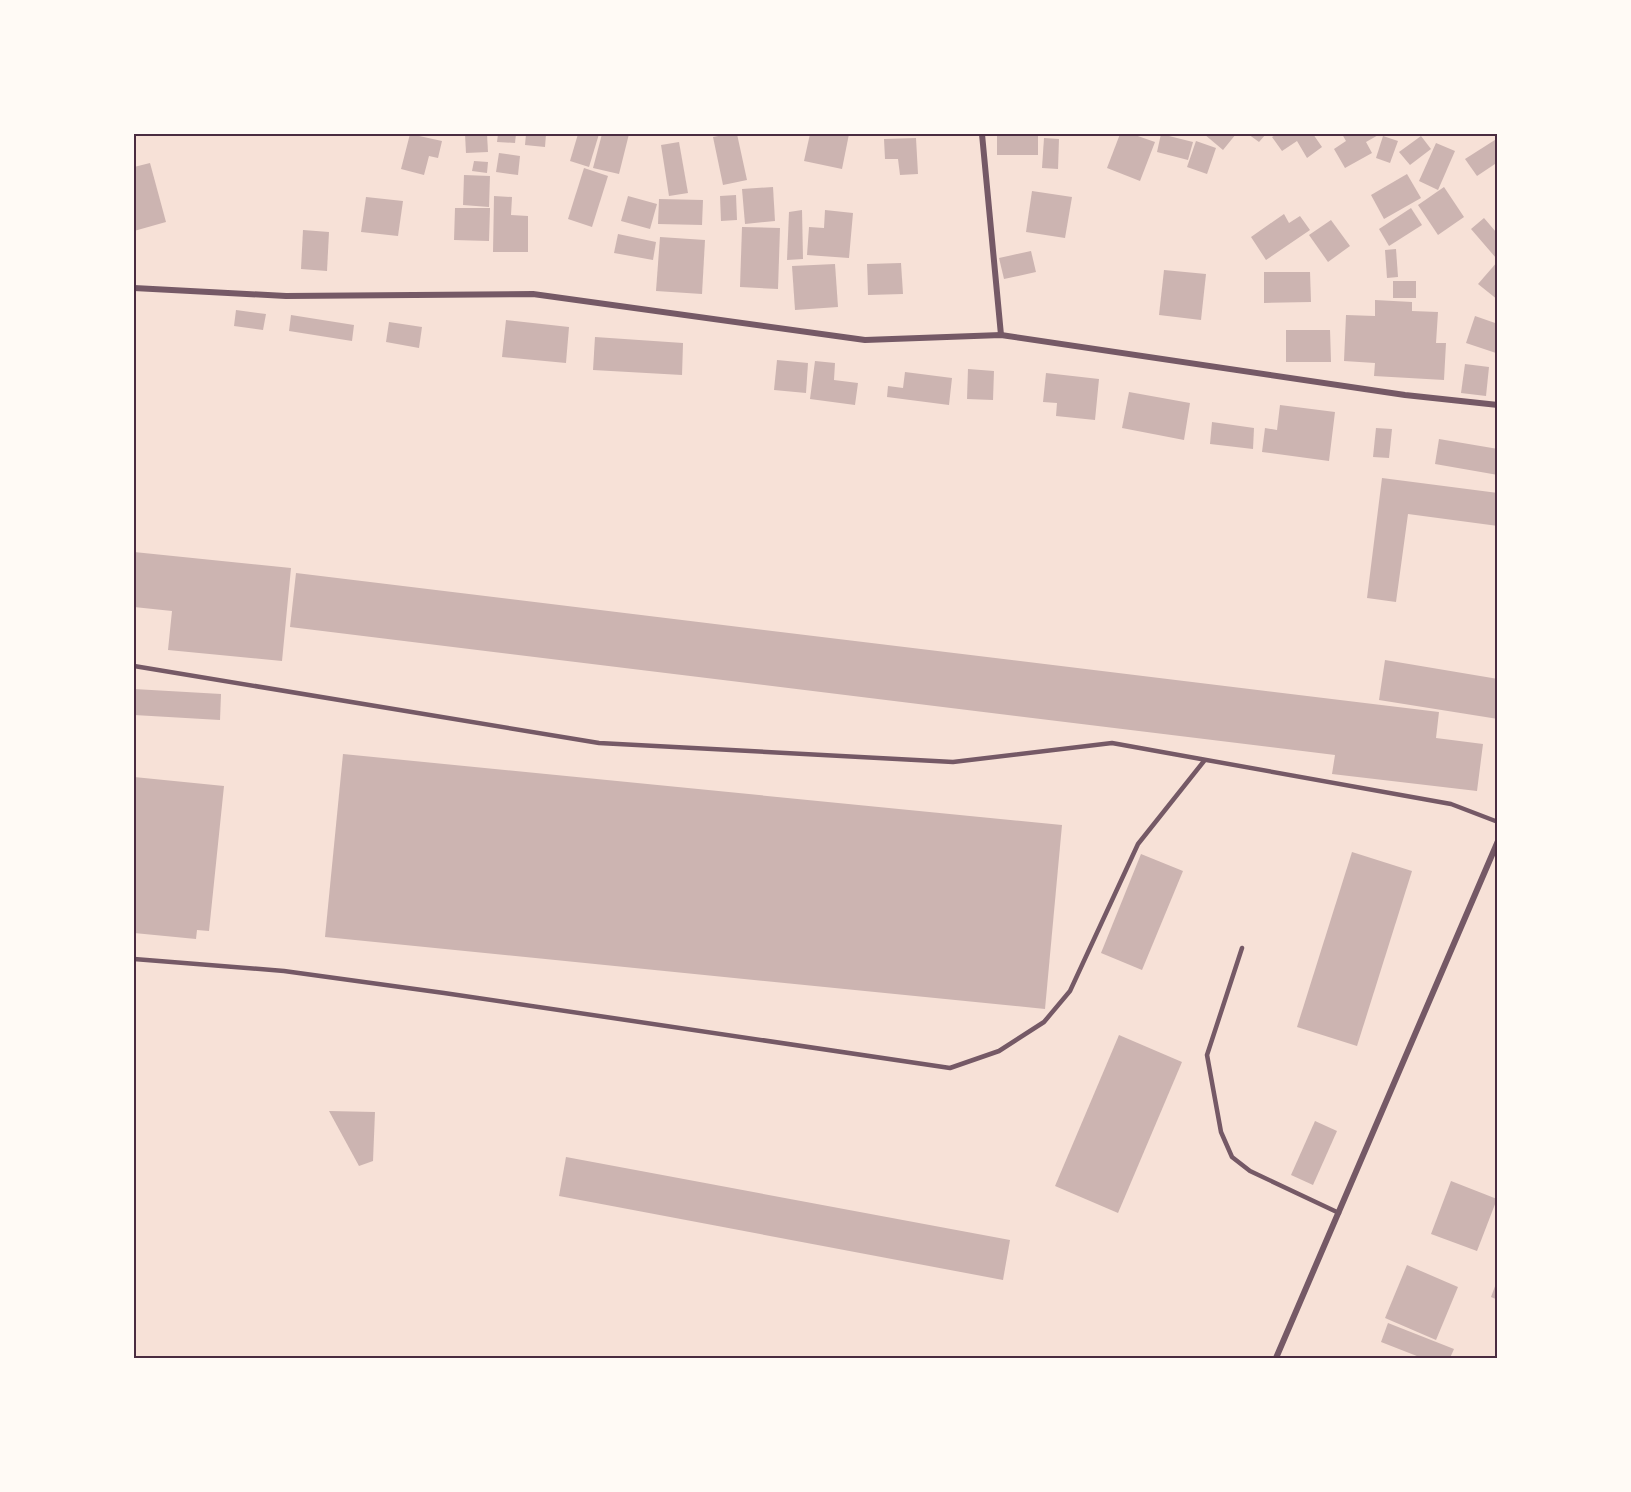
<svg xmlns="http://www.w3.org/2000/svg" width="1631" height="1492" font-family="'Roboto Condensed',sans-serif">
<rect width="100%" height="100%" fill="#f7e1d7"/>
<g fill="#ccb4b1">
<path d="M410 134 442 141 438 158 429 156 424 175 401 169Z"/>
<path d="M465 134H487L488 152 466 153Z"/>
<path d="M498 134H516L515 143 497 142Z"/>
<path d="M526 134H546L545 147 525 145Z"/>
<path d="M578 134H599L589 167 570 161Z"/>
<path d="M602 134H629L619 174 593 168Z"/>
<path d="M729 134H737L747 180 723 185 713 137Z"/>
<path d="M810 134H849L842 169 804 161Z"/>
<rect x="997" y="134" width="41" height="21"/>
<path d="M1120 134H1132L1155 142 1140 181 1107 168Z"/>
<path d="M1161 134 1193 142 1188 160 1157 152Z"/>
<path d="M1204 134H1236L1223 150Z"/>
<path d="M1248 134H1266L1259 142Z"/>
<path d="M1277 134H1313L1322 147 1307 158 1297 141 1282 151 1272 137Z"/>
<path d="M1342 134H1380L1366 142 1372 153 1345 168 1334 149 1346 141Z"/>
<path d="M1383 136 1398 141 1390 163 1376 158Z"/>
<path d="M1421 136 1431 149 1410 165 1399 152Z"/>
<path d="M916 138 918 174 900 175 898 159H885L884 139Z"/>
<path d="M1044 138 1059 139 1058 169 1042 168Z"/>
<path d="M1498 138V162L1477 176 1465 159Z"/>
<path d="M1196 141 1216 148 1207 174 1187 167Z"/>
<path d="M679 142 688 193 669 196 661 145Z"/>
<path d="M1436 143 1455 151 1438 190 1419 181Z"/>
<path d="M499 153 520 156 518 175 496 172Z"/>
<path d="M474 161 488 162 487 173 472 171Z"/>
<path d="M150 163 166 222 134 231V167Z"/>
<path d="M584 168 608 176 592 227 568 219Z"/>
<path d="M1407 174 1421 198 1384 219 1371 195Z"/>
<path d="M464 175 490 176 489 207 463 205Z"/>
<path d="M773 187 775 221 745 224 742 189Z"/>
<path d="M1444 187 1464 217 1438 235 1418 205Z"/>
<path d="M1032 191 1072 197 1065 238 1026 232Z"/>
<path d="M736 195 737 220 721 221 720 196Z"/>
<path d="M494 196 512 197 511 215 528 216V252H493Z"/>
<path d="M628 196 657 204 650 229 621 221Z"/>
<path d="M366 197 403 201 398 236 361 232Z"/>
<path d="M659 199 703 200 702 225 658 224Z"/>
<path d="M455 208H490L489 241 454 240Z"/>
<path d="M1411 208 1422 225 1389 246 1379 229Z"/>
<path d="M802 210 803 259 787 260 789 212Z"/>
<path d="M825 210 853 213 849 258 807 255 809 227 824 228Z"/>
<path d="M1284 214 1289 223 1300 216 1310 230 1266 260 1251 237Z"/>
<path d="M1484 218 1496 232 1498 231 1496 258 1471 229Z"/>
<path d="M1331 220 1350 246 1328 262 1309 235Z"/>
<path d="M742 227 780 228 778 289 740 287Z"/>
<path d="M303 230 329 232 327 271 301 269Z"/>
<path d="M618 234 656 242 653 260 614 253Z"/>
<path d="M660 237 705 240 702 294 656 291Z"/>
<path d="M1396 249 1398 277 1387 278 1385 250Z"/>
<path d="M1031 251 1036 272 1004 279 999 258Z"/>
<path d="M1498 261V300L1478 284Z"/>
<path d="M901 263 903 294 868 295 867 264Z"/>
<path d="M835 264 838 307 795 310 792 266Z"/>
<path d="M1164 270 1206 274 1201 320 1159 315Z"/>
<path d="M1264 272H1310L1311 302 1264 303Z"/>
<rect x="1393" y="281" width="23" height="17"/>
<path d="M1375 300 1412 302V311L1438 312 1436 343H1446L1444 380 1374 376 1375 363 1344 361 1346 315 1375 316Z"/>
<path d="M236 310 266 314 263 330 234 326Z"/>
<path d="M291 315 354 325 352 341 289 331Z"/>
<path d="M1475 316 1498 324V348L1496 353 1466 343Z"/>
<path d="M506 320 569 327 566 363 502 357Z"/>
<path d="M389 322 422 327 419 348 386 342Z"/>
<path d="M1286 330H1330L1331 362H1286Z"/>
<path d="M595 337 683 343 682 375 593 370Z"/>
<path d="M777 360 808 363 806 393 774 390Z"/>
<path d="M815 361 835 363 834 380 858 383 855 405 810 399Z"/>
<path d="M1465 364 1489 367 1486 396 1461 393Z"/>
<path d="M968 369 994 371 993 400 967 399Z"/>
<path d="M905 372 952 378 949 405 887 397 888 386 903 388Z"/>
<path d="M1046 373 1099 379 1095 420 1056 416 1057 403 1043 402Z"/>
<path d="M1129 392 1190 403 1184 440 1122 428Z"/>
<path d="M1280 405 1335 412 1329 461 1262 452 1265 428 1277 430Z"/>
<path d="M1212 422 1254 428 1253 449 1210 444Z"/>
<path d="M1376 428 1392 429 1389 458 1373 457Z"/>
<path d="M1439 439 1498 449V475L1435 464Z"/>
<path d="M1382 478 1498 493V526L1408 514 1396 602 1367 598Z"/>
<path d="M134 552 291 568 282 661 168 650 172 611 134 607Z"/>
<path d="M296 573 1439 712 1436 738 1483 744 1477 791 1332 774 1335 755 290 627Z"/>
<path d="M1385 660 1498 679V719L1379 700Z"/>
<path d="M134 689 221 694 220 720 134 715Z"/>
<path d="M343 754 1062 825 1045 1009 325 937Z"/>
<path d="M134 777 224 786 209 931 197 930 196 939 134 933Z"/>
<path d="M1352 852 1412 871 1357 1046 1297 1027Z"/>
<path d="M1141 854 1183 871 1142 970 1101 953Z"/>
<path d="M1119 1035 1182 1062 1118 1213 1055 1186Z"/>
<path d="M329 1111 375 1112 373 1161 359 1166Z"/>
<path d="M1315 1121 1337 1131 1313 1185 1291 1175Z"/>
<path d="M566 1157 1010 1240 1003 1280 559 1196Z"/>
<path d="M1451 1181 1497 1199 1477 1251 1431 1234Z"/>
<path d="M1407 1265 1458 1287 1436 1340 1385 1318Z"/>
<path d="M1497 1281H1498V1300L1491 1297Z"/>
<path d="M1388 1323 1454 1349 1450 1358H1422L1381 1342Z"/>
</g>
<g fill="none" stroke-linecap="round" stroke-linejoin="round">
<g stroke="#755966" stroke-width="4.5">
<path d="M134 666 599 743 953 762 1112 743 1451 804 1498 822"/>
<path d="M1242 948 1207 1055 1221 1132 1232 1157 1250 1171 1339 1213"/>
<path d="M134 959 284 971 444 993 950 1068 999 1051 1044 1022 1070 991 1138 844 1204 761"/>
</g>
<g stroke="#755966" stroke-width="6">
<path d="M982 134 1001 335"/>
<path d="M134 288 286 296 533 294 865 340 1001 335 1405 395 1498 405"/>
<path d="M1276 1358 1498 841"/>
</g>
</g>
<rect width="1631" height="1492" fill="none" stroke="#fffaf5" stroke-width="270"/>
<rect x="135" y="135" width="1361" height="1222" fill="none" stroke="#4a2c40" stroke-width="2"/>
</svg>
